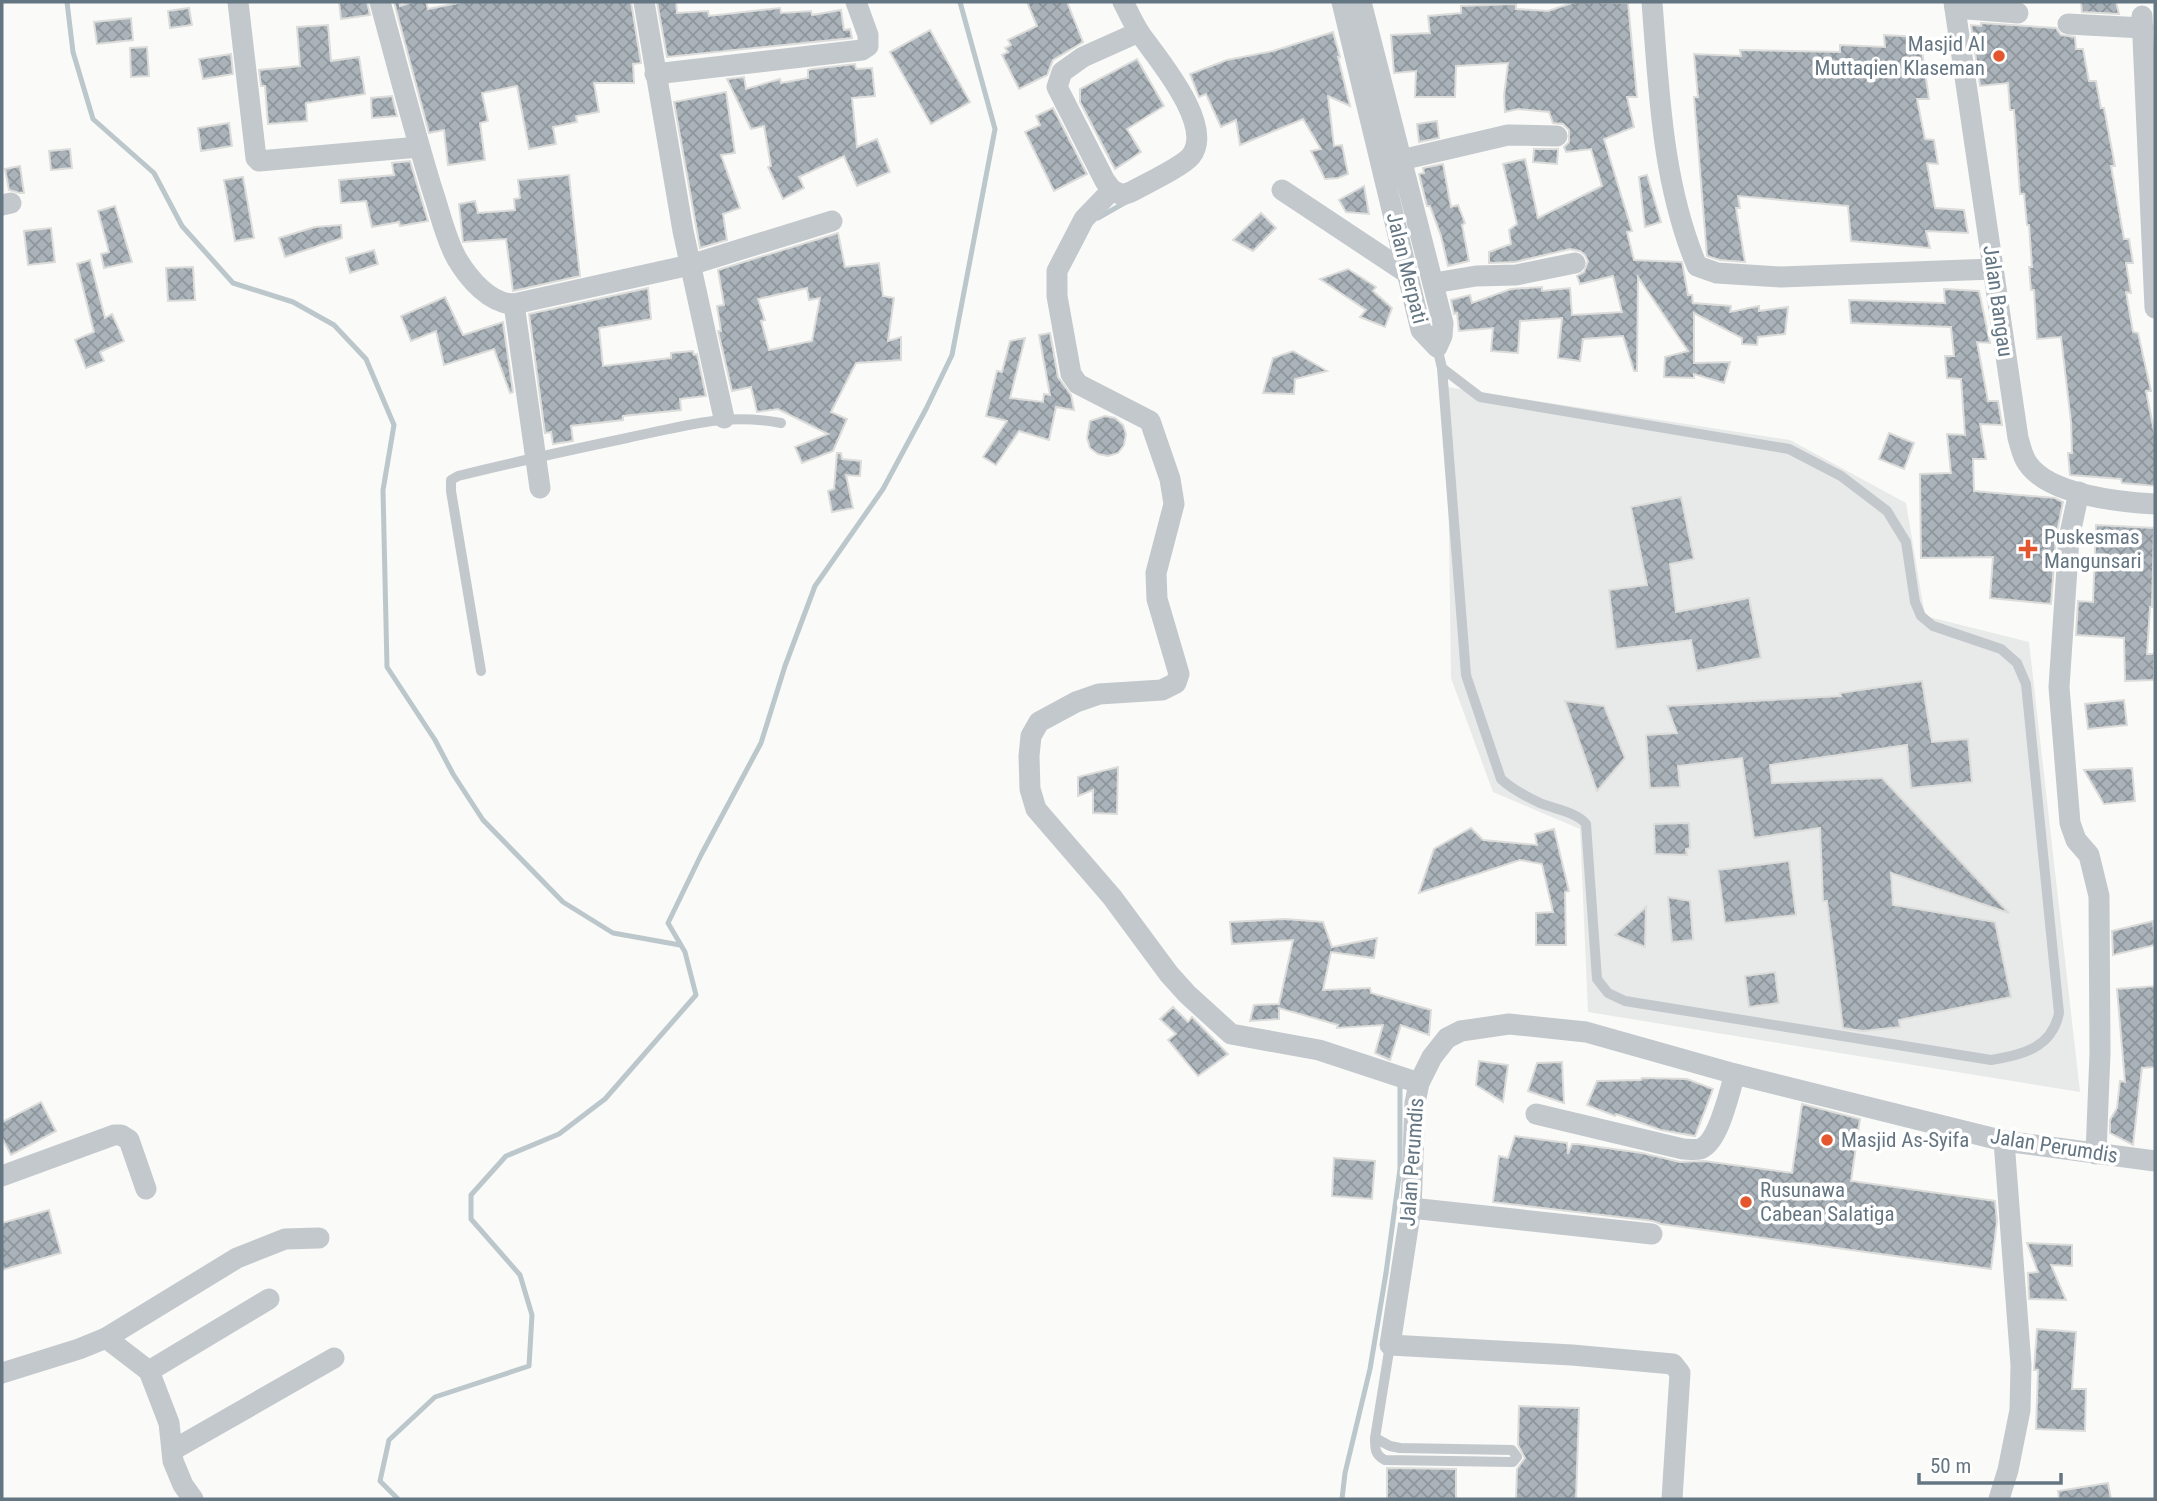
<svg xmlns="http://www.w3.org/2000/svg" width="2157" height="1501" font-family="'Roboto Condensed',sans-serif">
<defs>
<pattern id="building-cross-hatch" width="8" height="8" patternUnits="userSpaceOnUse" patternTransform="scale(1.75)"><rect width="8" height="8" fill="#aab3b9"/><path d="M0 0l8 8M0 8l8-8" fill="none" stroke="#8e969c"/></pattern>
</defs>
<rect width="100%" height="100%" fill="#fafaf8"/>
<path fill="#e8e9e9" d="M1447 387 1790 440 1906 503 1925 616 2029 642 2080 1092 1588 1012 1580 829 1493 792 1451 678Z"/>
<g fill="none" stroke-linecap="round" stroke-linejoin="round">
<g stroke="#bbc7cb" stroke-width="5">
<path d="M67 2 73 52 93 119 154 173 182 226 233 283 293 302 334 325 366 359 394 425 383 490 387 667 435 740 453 774 483 820 563 902 613 933 680 945"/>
<path d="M1098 218 1126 202"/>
<path d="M398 1499 380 1481 389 1440 435 1397 529 1366 532 1315 520 1275 471 1219V1195L506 1156 559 1134 605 1099 696 995 685 952 668 923 701 855 761 743 785 666 815 586 883 489 926 409 952 355 995 129 960 2"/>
<path d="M1342 1499 1345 1473 1370 1369 1386 1273 1400 1169V1082"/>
</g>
</g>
<g fill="url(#building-cross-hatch)" stroke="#dcdcda" stroke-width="2" fill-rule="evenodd">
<path d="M339 2H367L370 15 341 19Z"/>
<path d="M394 2H400V6L412 2H426L428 9 463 2H631L641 63 633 64 634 83H594L599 112 576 116 577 122 553 127 556 144 529 149 517 86 482 93 488 121 480 123 485 160 448 165 444 130 429 133Z"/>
<path d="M657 2H676L677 13 708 11 709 16 780 8 781 13 811 11 812 15 841 10 844 30 850 29 852 38 667 57Z"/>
<path d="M1027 2H1067L1083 42 1053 60 1047 75 1019 89 1002 55 1008 52 1005 48 1011 45 1008 40 1037 26Z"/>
<path d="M1575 2 1628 3 1637 97H1627L1634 127 1604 139 1632 231 1627 232 1634 260 1682 262 1688 295H1692L1693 303 1731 306 1730 312 1759 306V311L1788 307 1785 334 1758 337 1757 345 1742 344V338L1694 313V363L1730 362 1724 383 1694 374V378L1664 377 1665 357 1688 351 1638 277 1637 371H1634L1623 336 1583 339 1580 361 1558 358 1562 318 1520 321 1518 353 1491 351 1493 328 1459 331 1457 313 1454 314 1451 300 1470 295 1472 303 1511 289 1542 287V291L1570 288 1572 315 1622 312 1613 276 1580 284 1577 276 1584 272 1588 261 1585 255 1580 251 1570 249 1515 262 1489 263V252L1511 244 1509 230 1517 224 1503 164 1525 159 1538 218 1602 186 1591 149 1566 152 1564 147 1569 142V130L1563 124 1553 123 1549 112 1518 109 1505 112 1504 96 1508 63 1456 66 1455 97H1415L1416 71 1394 73 1391 35 1430 33 1428 16 1461 13V6L1516 4V9L1548 11Z"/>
<path d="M2081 2H2116L2119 14 2082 12Z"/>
<path d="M189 8 192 25 170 28 168 11Z"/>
<path d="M131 18 133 40 97 44 94 22Z"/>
<path d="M1981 23 2056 28 2061 35 2075 37 2076 49H2083L2089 81H2096L2101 108H2104L2115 166H2111L2124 239H2129L2133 263H2126L2131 293 2126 292 2133 332 2138 333 2151 391H2146L2155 436V486L2122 483 2121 479 2070 475 2068 453H2072L2071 422 2061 337 2037 339 2034 290H2031L2029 267H2032L2029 225H2027L2024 194H2020L2014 110H2010L2008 83 1980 86 1971 25 1981 26Z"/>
<path d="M328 25 331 61 359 57 365 94 306 103 307 121 268 124 265 86H261L259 70 300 66 297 27Z"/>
<path d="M930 30 970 102 931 124 890 52Z"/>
<path d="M1333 32 1340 57H1338L1350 106 1328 96 1334 146 1342 145 1348 174 1338 178 1325 179 1311 151 1321 149 1303 119 1240 145 1236 120 1221 127 1206 94 1199 97 1190 74 1227 60 1273 51Z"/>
<path d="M1884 35 1920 37 1929 99H1917L1925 139 1934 140 1938 164 1927 163 1935 208 1964 210 1968 233 1926 231 1930 248 1851 241 1848 206 1738 196 1740 208H1736L1745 262 1720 260 1707 256 1694 97H1698L1694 54 1741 56 1740 50 1840 52V45L1885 47Z"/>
<path d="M147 47 149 76 131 77 130 48Z"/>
<path d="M231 54 233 74 203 79 199 59Z"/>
<path d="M1137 59 1164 106 1127 129 1141 152 1115 169 1080 102V89Z"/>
<path d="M855 64 856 69 872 68 875 96 852 98 857 147 877 139 890 172 857 186 844 156 799 177 804 188 783 199 768 167 771 166 764 126 751 129 727 79 744 77 746 89 780 79 781 83 808 78V70L812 69Z"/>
<path d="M726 92 735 153 721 155 740 208 723 214 727 240 700 248 674 102Z"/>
<path d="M392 96 397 116 372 118 371 98Z"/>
<path d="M1053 108 1087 174 1054 191 1025 132 1040 125 1036 116Z"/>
<path d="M1437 121 1439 138 1419 142 1417 124Z"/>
<path d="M229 123 232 146 201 151 198 128Z"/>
<path d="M70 149 72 168 51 170 49 151Z"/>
<path d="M1534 149H1558L1557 164 1533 162Z"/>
<path d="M410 161 428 221 400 226 399 222 372 227 366 201 341 203 339 180 394 175 392 163Z"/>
<path d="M1443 164 1451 207 1458 205 1465 223 1462 225 1469 261 1448 266 1441 236 1430 206H1427L1419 174 1424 173 1423 168Z"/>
<path d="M20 166 24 193H20L9 190 5 169Z"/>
<path d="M569 175 580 276 513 291 506 239 463 242 459 204 475 201 478 213 515 210 514 199 520 198 518 180Z"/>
<path d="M1647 175 1661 222 1645 227 1639 177Z"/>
<path d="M243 177 254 238 235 241 224 180Z"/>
<path d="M1364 186 1369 214 1346 212 1339 200Z"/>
<path d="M115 206 132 262 104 268 101 254 109 252 98 211Z"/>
<path d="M1261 213 1276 228 1253 251 1233 240Z"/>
<path d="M341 225 342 238 285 257 279 238 315 227Z"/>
<path d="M51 228 55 262 28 265 24 231Z"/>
<path d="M838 233 845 267 879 263 883 296 894 298 888 341 901 337V360L856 363 831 412 847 419 833 451 802 463 795 447 828 434 778 409 757 412 751 387 732 391 718 331H721L717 306 724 305 718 270ZM807 288 809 300 820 298 812 341 769 350 761 321 765 320 758 299Z"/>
<path d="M374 250 378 264 350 273 346 258Z"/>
<path d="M90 260 105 318 112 314 124 341 100 352 104 361 86 368 75 340 94 332 77 264Z"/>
<path d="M193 267 195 300 168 301 166 268Z"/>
<path d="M1348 269 1376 287 1373 291 1392 308 1385 327 1360 317 1366 310 1320 279Z"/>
<path d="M648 288 651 319 599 328 603 366 671 358V353L693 351 694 355 697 354 706 396 680 399 681 410 623 416V420L571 426 573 441 553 444 551 432 545 433 529 314Z"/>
<path d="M1944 289 1979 291 1990 343 1977 342 1988 401H1998L2002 425 1980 424 1986 459H1973L1974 491 2055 498 2063 502 2056 537 2051 604 1990 598 1993 557 1921 558 1920 474 1951 473 1947 434 1965 435 1961 379 1947 378 1945 356H1954L1951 327 1851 323 1849 300 1945 303Z"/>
<path d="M445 297 463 335 503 322 513 392 510 393 494 349 444 365 436 331 411 341 401 316Z"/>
<path d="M1050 333 1058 377 1071 395 1074 410 1056 407 1049 440 1019 431 996 465 983 457 1007 421 986 416 997 371 1002 372 1010 341 1025 338 1010 398 1043 402 1044 394 1050 395 1039 335Z"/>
<path d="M1293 351 1327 371 1295 379 1294 394 1263 393 1273 358Z"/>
<path d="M1105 416 1115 418 1123 425 1126 434 1124 445 1118 453 1108 456 1098 454 1090 448 1087 438 1090 421Z"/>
<path d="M1889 433 1914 443 1904 469 1879 459Z"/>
<path d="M837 453H841L842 459 861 461 860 476 846 475 853 508 832 512 828 491 834 489Z"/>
<path d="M1681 497 1694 559 1670 564 1676 612 1749 598 1761 658 1697 671 1691 640 1616 649 1609 590 1647 585 1631 507Z"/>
<path d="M2096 525 2154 528 2152 607H2150L2147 654H2154V680L2125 681 2124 638 2076 635 2078 601 2093 602Z"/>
<path d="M1922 681 1932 742 1968 739 1972 782 1911 788 1907 745 1770 765 1772 783 1882 778 2009 913 1891 873 1893 905 1995 922 2011 997 1899 1020 1900 1027 1863 1031 1843 1028 1827 901H1823L1820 828 1754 838 1742 758 1678 766 1680 787 1650 788 1646 735 1677 733 1667 706 1841 696 1840 693Z"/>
<path d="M2124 700 2127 725 2088 729 2085 704Z"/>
<path d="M1565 701 1604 706 1625 758 1597 791Z"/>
<path d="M1118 767 1117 814 1093 813V790L1078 796V777Z"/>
<path d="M2132 768 2135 801 2104 804 2084 770Z"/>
<path d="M1689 823 1690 848 1686 849 1687 855 1655 854 1654 824Z"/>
<path d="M1471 828 1483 840 1537 845 1535 834 1554 829 1569 891 1565 892 1566 945H1536V913L1553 912 1542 864 1520 860 1419 893 1434 849Z"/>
<path d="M1789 861 1796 915 1725 923 1718 870Z"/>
<path d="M1668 897 1690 901 1693 940 1672 942Z"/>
<path d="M1646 907 1645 947 1615 935Z"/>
<path d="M1285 919 1323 922 1332 947 1377 938 1374 958 1331 952 1323 990 1370 988 1371 993 1431 1010 1429 1035 1401 1025 1390 1060 1375 1053 1383 1025 1337 1028 1338 1025 1279 1008V1019L1250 1021 1254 1005 1279 1004 1293 940 1232 944 1230 922Z"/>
<path d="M2153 921 2155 945 2113 955 2112 931Z"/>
<path d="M1775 972 1779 1003 1749 1007 1745 976Z"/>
<path d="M2155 986V1067L2142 1068 2133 1145 2110 1133V1120L2117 1108 2120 1081 2125 1082 2117 989Z"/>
<path d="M1173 1007 1188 1022 1192 1017 1228 1054 1198 1076 1168 1040 1176 1034 1160 1019Z"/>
<path d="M1479 1061 1508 1065 1503 1102 1476 1085Z"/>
<path d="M1562 1062 1564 1103 1528 1091 1537 1063Z"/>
<path d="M1642 1078 1687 1079 1713 1089 1695 1136 1661 1130 1616 1114 1615 1116 1587 1105 1597 1081 1641 1080Z"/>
<path d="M41 1102 56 1131 11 1155 2 1138V1122Z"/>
<path d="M1802 1104 1860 1119 1851 1181 1995 1201 1997 1221 1991 1269 1661 1224 1653 1221 1493 1202 1499 1156 1508 1158 1515 1136 1567 1143 1568 1154 1572 1144H1577L1642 1153 1680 1162 1704 1161 1792 1173Z"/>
<path d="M1334 1158 1375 1161 1372 1199 1332 1196Z"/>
<path d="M49 1210 61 1253 2 1270V1223Z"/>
<path d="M2027 1243 2072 1245V1266L2051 1265 2066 1300 2029 1299 2028 1273 2038 1272Z"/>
<path d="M2037 1329 2076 1332 2072 1389H2086L2085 1431 2036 1429 2038 1370H2034Z"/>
<path d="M1519 1406 1579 1408 1576 1499H1516L1517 1469 1525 1458 1518 1445Z"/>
<path d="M1387 1468 1456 1469V1499H1387Z"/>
<path d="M2108 1483 2111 1499H2059L2058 1491Z"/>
</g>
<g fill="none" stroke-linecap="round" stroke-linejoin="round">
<g stroke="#c3c8cc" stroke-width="10">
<path d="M1437 347 1442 368 1466 675 1501 779C1512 789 1527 797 1540 803 1554 809 1577 812 1586 824L1597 979 1608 993 1625 1001 1991 1060C2022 1055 2052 1048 2059 1013L2026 684 2017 663 2001 649 1933 626 1921 616 1915 602 1906 542 1887 511 1841 476 1789 449 1480 397 1442 368"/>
<path d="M481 671 451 491V480L458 476C514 462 570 450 627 438 682 427 724 412 781 423"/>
<path d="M1375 1438 1390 1446 1400 1448 1512 1450 1517 1457 1513 1462 1385 1460C1375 1455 1375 1449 1375 1438L1390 1345"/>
</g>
<g stroke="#c3c8cc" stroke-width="21">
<path d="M238 2 256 158 259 161 419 147"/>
<path d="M380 2C397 64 413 127 432 189 440 212 445 238 457 259 469 279 490 304 514 304L690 265 832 221"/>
<path d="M644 2 683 231 724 418"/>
<path d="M1123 2C1129 13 1134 25 1141 35 1158 59 1215 126 1191 156 1182 167 1145 184 1131 192L1122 195 1112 190 1105 181 1057 87 1062 72 1083 57 1139 32"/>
<path d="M1342 2 1421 330 1437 347 1442 336 1443 323 1361 2"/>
<path d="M1652 2C1659 91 1662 183 1697 266L1717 273 1781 277 1993 269"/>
<path d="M1954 2 2018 438C2021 447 2022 456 2028 464 2050 495 2120 502 2155 504"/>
<path d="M1955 8 2018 13"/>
<path d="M2142 16 2155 308"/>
<path d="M2068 24 2143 28"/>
<path d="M655 74 862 50 868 46V35L856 2"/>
<path d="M1401 160 1508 135 1557 136"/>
<path d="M1112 190 1084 219 1057 271V296L1071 374 1078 384 1150 421 1170 479 1174 504 1156 573 1157 599 1179 674 1176 683 1162 690 1099 694 1076 702 1039 722 1031 736 1029 756 1030 789 1036 809 1112 897 1169 974 1187 994 1231 1034 1319 1050 1419 1083"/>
<path d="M1282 190 1407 273"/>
<path d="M2 205 11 203"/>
<path d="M1434 283 1476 276 1516 275 1575 263"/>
<path d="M514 304 540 488"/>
<path d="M2079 492 2069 538 2059 687 2070 823 2076 840 2089 855 2099 896 2100 1053 2096 1154"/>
<path d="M1536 1114 1683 1149C1687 1149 1695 1150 1700 1149 1719 1143 1729 1092 1735 1074"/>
<path d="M2 1176 114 1135H121L129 1140 146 1189"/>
<path d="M1411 1208 1652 1234"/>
<path d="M106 1338 237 1258 285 1239 319 1238"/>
<path d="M149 1371 169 1423 173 1461 183 1485 193 1499"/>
<path d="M2 1373 79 1349 106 1338 149 1371 269 1299"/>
<path d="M173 1450 334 1358"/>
<path d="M1672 1499 1680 1373 1673 1364 1572 1355 1390 1345 1411 1208 1415 1103 1419 1083 1432 1057 1447 1038 1461 1031 1509 1024 1586 1032 1735 1074 2004 1141 2155 1161"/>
<path d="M1999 1499 2008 1470 2020 1410 2021 1365 2004 1141"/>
</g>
</g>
<g fill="#e4572e" stroke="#fff" stroke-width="2.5">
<circle cx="1999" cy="56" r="7"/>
<path d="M2024.5 538.5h7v7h7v7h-7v7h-7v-7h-7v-7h7z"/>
<circle cx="1827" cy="1140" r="7"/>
<circle cx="1746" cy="1202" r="7"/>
</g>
<g text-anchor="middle" stroke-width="7" stroke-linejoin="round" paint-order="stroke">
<g font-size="21" fill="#657683" stroke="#fff" text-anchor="start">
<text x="1985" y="51" text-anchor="end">Masjid Al<tspan x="1985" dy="24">Muttaqien Klaseman</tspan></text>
<text x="2044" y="544">Puskesmas<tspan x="2044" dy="24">Mangunsari</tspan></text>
<text x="1841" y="1147">Masjid As-Syifa</text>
<text x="1760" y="1197">Rusunawa<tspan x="1760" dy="24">Cabean Salatiga</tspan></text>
</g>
<g font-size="21" fill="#657683" stroke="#fff">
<text transform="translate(1407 268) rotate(76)" y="7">Jalan Merpati</text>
<text transform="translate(1998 301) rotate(82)" y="7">Jalan Bangau</text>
<text transform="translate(2054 1146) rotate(9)" y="7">Jalan Perumdis</text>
<text transform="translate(1412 1162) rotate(-86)" y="7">Jalan Perumdis</text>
</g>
</g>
<rect width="2157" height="1501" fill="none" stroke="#657683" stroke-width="7"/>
<path d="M1919 1473v10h142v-10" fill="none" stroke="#657683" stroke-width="3.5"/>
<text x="1930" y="1473" font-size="21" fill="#657683" stroke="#ffffff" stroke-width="5" paint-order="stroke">50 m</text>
</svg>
